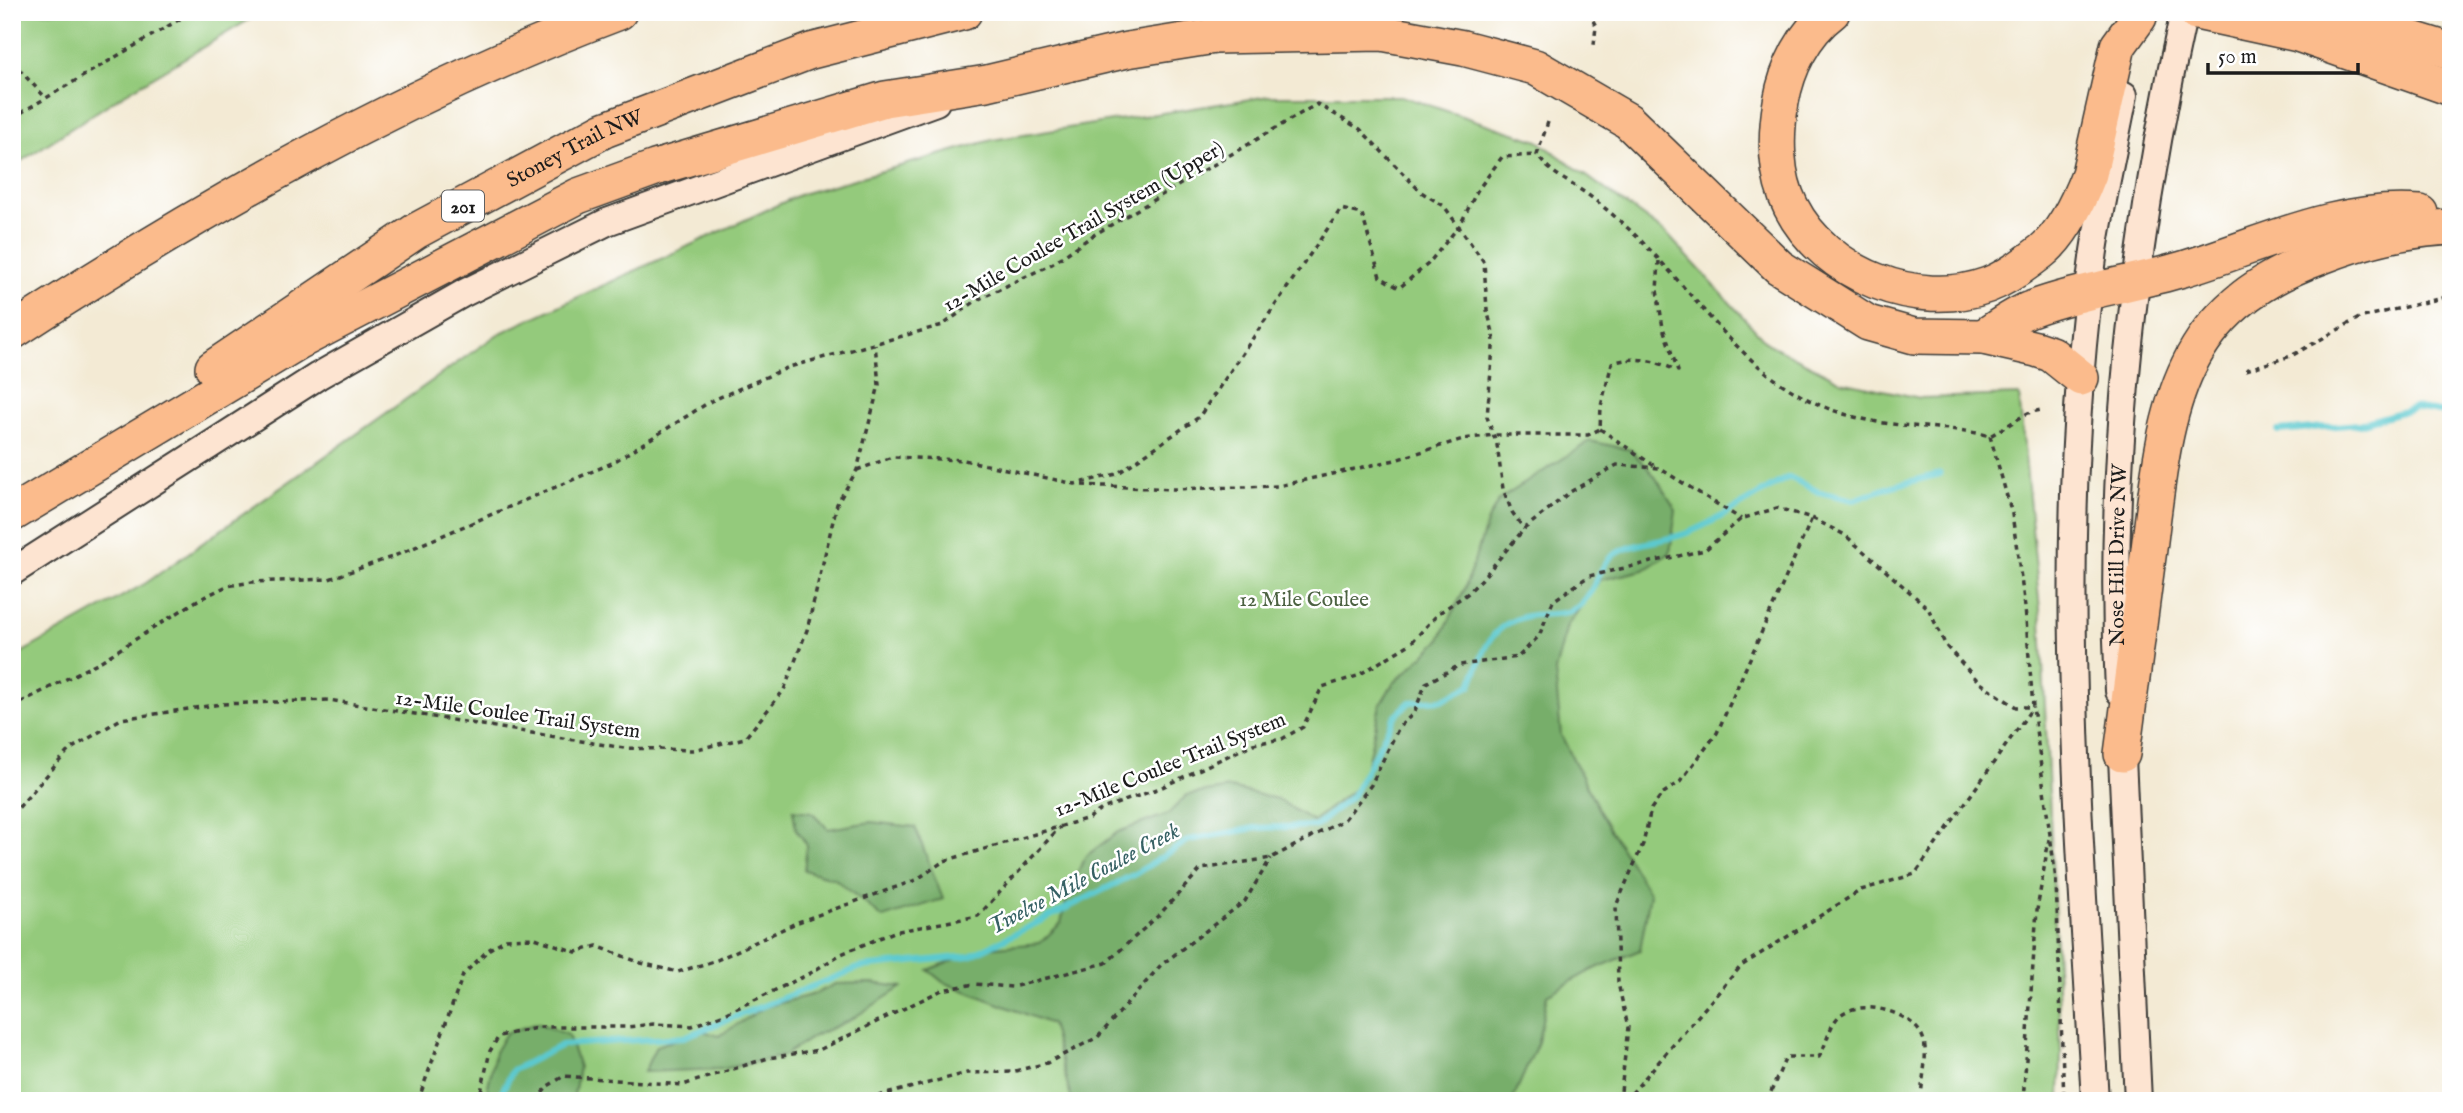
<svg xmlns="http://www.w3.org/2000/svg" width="2463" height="1113" font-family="'IM FELL English',serif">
<rect width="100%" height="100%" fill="#fff"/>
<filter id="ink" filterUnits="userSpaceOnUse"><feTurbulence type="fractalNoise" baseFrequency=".0143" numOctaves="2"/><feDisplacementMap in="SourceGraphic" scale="14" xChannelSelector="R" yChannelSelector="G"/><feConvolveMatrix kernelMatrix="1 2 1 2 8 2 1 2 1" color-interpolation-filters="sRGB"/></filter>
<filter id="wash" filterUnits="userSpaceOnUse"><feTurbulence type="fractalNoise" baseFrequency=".00686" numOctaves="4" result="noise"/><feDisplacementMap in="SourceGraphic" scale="28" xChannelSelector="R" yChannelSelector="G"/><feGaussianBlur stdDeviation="1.57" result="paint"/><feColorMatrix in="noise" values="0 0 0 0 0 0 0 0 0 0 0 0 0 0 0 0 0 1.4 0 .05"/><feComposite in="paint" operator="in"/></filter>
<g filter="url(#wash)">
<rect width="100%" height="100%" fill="#f3ead4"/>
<g fill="#94ca7b" stroke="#58734c" stroke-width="2">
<path d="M12 12H262L118 98 12 167Z"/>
<path d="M1269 96H1401L1538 141 1667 234 1767 343 1841 381 1920 398 2019 395 2041 620 2061 1053 2060 1101H12V658L146 583 498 334 801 194 992 140Z"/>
</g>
<g fill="#77ae6b" stroke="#4a6544" stroke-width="2">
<path d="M1590 441 1631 450 1654 475 1676 510 1670 553 1644 570 1600 580 1567 626 1555 671 1561 735 1603 818 1650 894 1640 950 1592 970 1547 995 1538 1042 1512 1101H1072L1051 1024 943 982 928 970 985 948 1040 943 1061 923 1069 888 1086 856 1118 832 1168 814 1187 795 1230 788 1277 799 1313 821 1363 782 1380 705 1393 684 1439 641 1464 590 1489 518 1499 500Z"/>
<path d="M793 810 812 812 828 829 871 822 915 827 943 899 883 918 835 879 804 870 807 845 796 829Z"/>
<path d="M872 983 902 987 850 1020 814 1036 783 1056 723 1069 644 1072 656 1046 703 1031 719 1036 765 1007 815 994 835 984Z"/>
<path d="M537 1023 568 1035 579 1067 573 1101H485L495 1052 506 1033Z"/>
</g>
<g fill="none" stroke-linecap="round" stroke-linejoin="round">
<g stroke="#5cc9cf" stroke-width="6">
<path d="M2278 431 2359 424 2415 408 2451 414"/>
<path d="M497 1101 513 1070 562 1045 684 1037 861 967 970 956 1135 874 1189 840 1255 828 1316 826 1353 795 1395 716 1410 702 1442 700 1471 685C1485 648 1490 622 1533 615 1544 614 1560 615 1570 611 1595 602 1597 564 1615 554 1638 541 1664 542 1687 533 1723 519 1755 495 1789 477L1819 492 1854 500 1889 487 1940 474"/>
</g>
</g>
</g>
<g filter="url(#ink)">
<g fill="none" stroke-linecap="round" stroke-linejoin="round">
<g stroke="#3c3b38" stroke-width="30">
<g id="secondary">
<path d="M12 572 318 376 464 293 607 222 936 102"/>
<path id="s1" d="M2119 691C2107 463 2134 235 2184 12"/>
<path d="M2121 736 2138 1101"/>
<path d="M2095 1101C2079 820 2054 531 2094 251 2102 199 2114 147 2124 95"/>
</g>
</g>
<g stroke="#3c3b38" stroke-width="38">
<g id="highway">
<path d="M1832 12C1804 33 1787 68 1781 102 1775 136 1775 176 1791 207 1825 274 1917 311 1988 285 2006 278 2027 263 2042 251 2064 233 2079 200 2089 174L2118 46 2139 17"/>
<path d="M2196 12 2298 34 2451 88"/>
<path d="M2324 12 2451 51"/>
<path d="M12 332C204 207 404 93 619 12"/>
<path d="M1983 337C1997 328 2013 316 2028 310 2079 291 2132 284 2183 269 2259 246 2338 206 2420 213"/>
<path id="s2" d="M213 368 416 231 604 130 811 51 964 12"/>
<path d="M12 514 298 342 578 196 655 168 885 99 987 83 1127 50 1215 36 1382 33 1463 48 1535 67 1628 121 1779 267 1868 323 1914 336 1983 337 2036 349 2051 354 2081 378"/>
<path d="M2122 754C2131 686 2140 617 2149 549 2166 410 2174 309 2322 256 2363 240 2406 229 2451 227"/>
</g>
</g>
<g stroke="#3c3b38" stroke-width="3.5" stroke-dasharray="5 5" stroke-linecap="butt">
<path d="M1588 12 1596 26 1594 45"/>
<path d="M12 62 45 97"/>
<path d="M12 118 192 12"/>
<path d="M1548 122 1537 155C1550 173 1569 182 1587 194 1603 206 1618 219 1632 232 1709 305 1751 394 1863 419 1905 429 1948 425 1990 436L2028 413 2041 410"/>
<path d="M2246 370 2291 356 2359 318 2451 296"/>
<path d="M1600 429 1656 467"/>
<path d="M1990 436 2012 514 2025 607 2033 707 2056 880 2064 1101"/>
<path d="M857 470 892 457 964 460 1075 484 1117 474 1199 417 1341 209 1362 214 1380 277 1399 288 1428 264 1460 225 1477 191 1502 157 1537 155"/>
<path d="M1082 485 1173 489 1278 486 1395 460 1463 439 1494 435H1588L1600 429 1601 406 1612 363C1637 355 1656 361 1678 371L1663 328 1657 290 1659 261"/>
<path d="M12 707 101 661 198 600 227 586 252 582 329 579 392 557 612 463 711 401 789 367 943 325 977 300 1052 264 1092 236 1317 104 1360 129 1421 192 1444 206 1484 262 1487 310 1494 336 1487 417 1497 445 1503 489 1512 512 1524 529"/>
<path d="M12 815 69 750 121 719 222 704 329 700 624 748 693 750 745 738 784 690 807 630 837 504 857 470 879 385 875 344"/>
<path d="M418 1101 463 975 488 950 506 939 535 938 576 952 597 946 641 963 678 972 717 960 798 922 916 880 944 861 1089 818 1102 809 1160 788 1253 744 1282 739 1303 727 1322 687 1357 676 1410 644 1439 613 1467 594 1482 579 1524 529 1570 492 1617 465 1659 468 1741 519"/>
<path d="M479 1101 490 1051 499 1036 541 1027H627L654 1024 692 1026 727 1013 809 974 841 954 894 932 978 916 1060 827"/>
<path d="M536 1101 548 1086 564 1076 683 1085 768 1058 819 1050 942 990 974 984 1012 987 1106 963 1159 915 1201 869 1271 858 1344 820 1371 785 1399 727 1414 713 1426 683 1460 665 1518 657 1539 636 1553 601 1589 576 1705 550 1741 519 1777 508 1812 518 1845 535 1928 608 1946 646 1979 682 2016 707H2033"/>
<path d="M859 1101 967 1073 1011 1072 1047 1063 1098 1037 1161 965 1245 901 1271 858"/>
<path d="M1620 1101 1628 1027 1618 983 1616 906 1643 844 1651 809 1662 794 1680 782 1717 733 1812 518"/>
<path d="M1625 1101 1741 966 1861 890 1915 874 2033 707"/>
<path d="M1767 1101 1786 1057H1819C1828 1043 1829 1020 1845 1012 1869 1000 1917 1014 1924 1041 1928 1060 1921 1082 1921 1101"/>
<path d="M2023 1101 2037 910 2049 839"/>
</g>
<use href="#secondary" stroke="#fde4d1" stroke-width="26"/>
<use href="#highway" stroke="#fbbb8c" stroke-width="35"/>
</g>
</g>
<g text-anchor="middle" stroke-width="5" stroke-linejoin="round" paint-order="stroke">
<rect fill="#fff" stroke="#606060" stroke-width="2" x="442" y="190.5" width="42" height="31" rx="5"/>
<g font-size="19" font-weight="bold" fill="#1c1c1c">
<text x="463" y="213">201</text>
</g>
<g font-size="21" fill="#1c1c1c" stroke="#fff">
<text dy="7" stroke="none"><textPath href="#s2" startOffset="424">Stoney Trail NW</textPath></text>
<text transform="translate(1083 226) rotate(-30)" y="7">12-Mile Coulee Trail System (Upper)</text>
<text dy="7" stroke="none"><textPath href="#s1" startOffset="136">Nose Hill Drive NW</textPath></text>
<text transform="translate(518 714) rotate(8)" y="7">12-Mile Coulee Trail System</text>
<text transform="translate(1170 764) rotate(-22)" y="7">12-Mile Coulee Trail System</text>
</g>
<g font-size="21" fill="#4c6242" stroke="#fff">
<text x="1304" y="606">12 Mile Coulee</text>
</g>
<g font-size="23" font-style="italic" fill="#366164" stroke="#fff">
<text transform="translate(1083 878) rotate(-28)" y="8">Twelve Mile Coulee Creek</text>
</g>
</g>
<rect width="2463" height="1113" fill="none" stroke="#fff" stroke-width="42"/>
<path d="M2208 63v10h150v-10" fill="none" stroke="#1c1c1c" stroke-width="3.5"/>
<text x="2218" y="63" font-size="21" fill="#1c1c1c" stroke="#ffffff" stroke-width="5" paint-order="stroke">50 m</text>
</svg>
